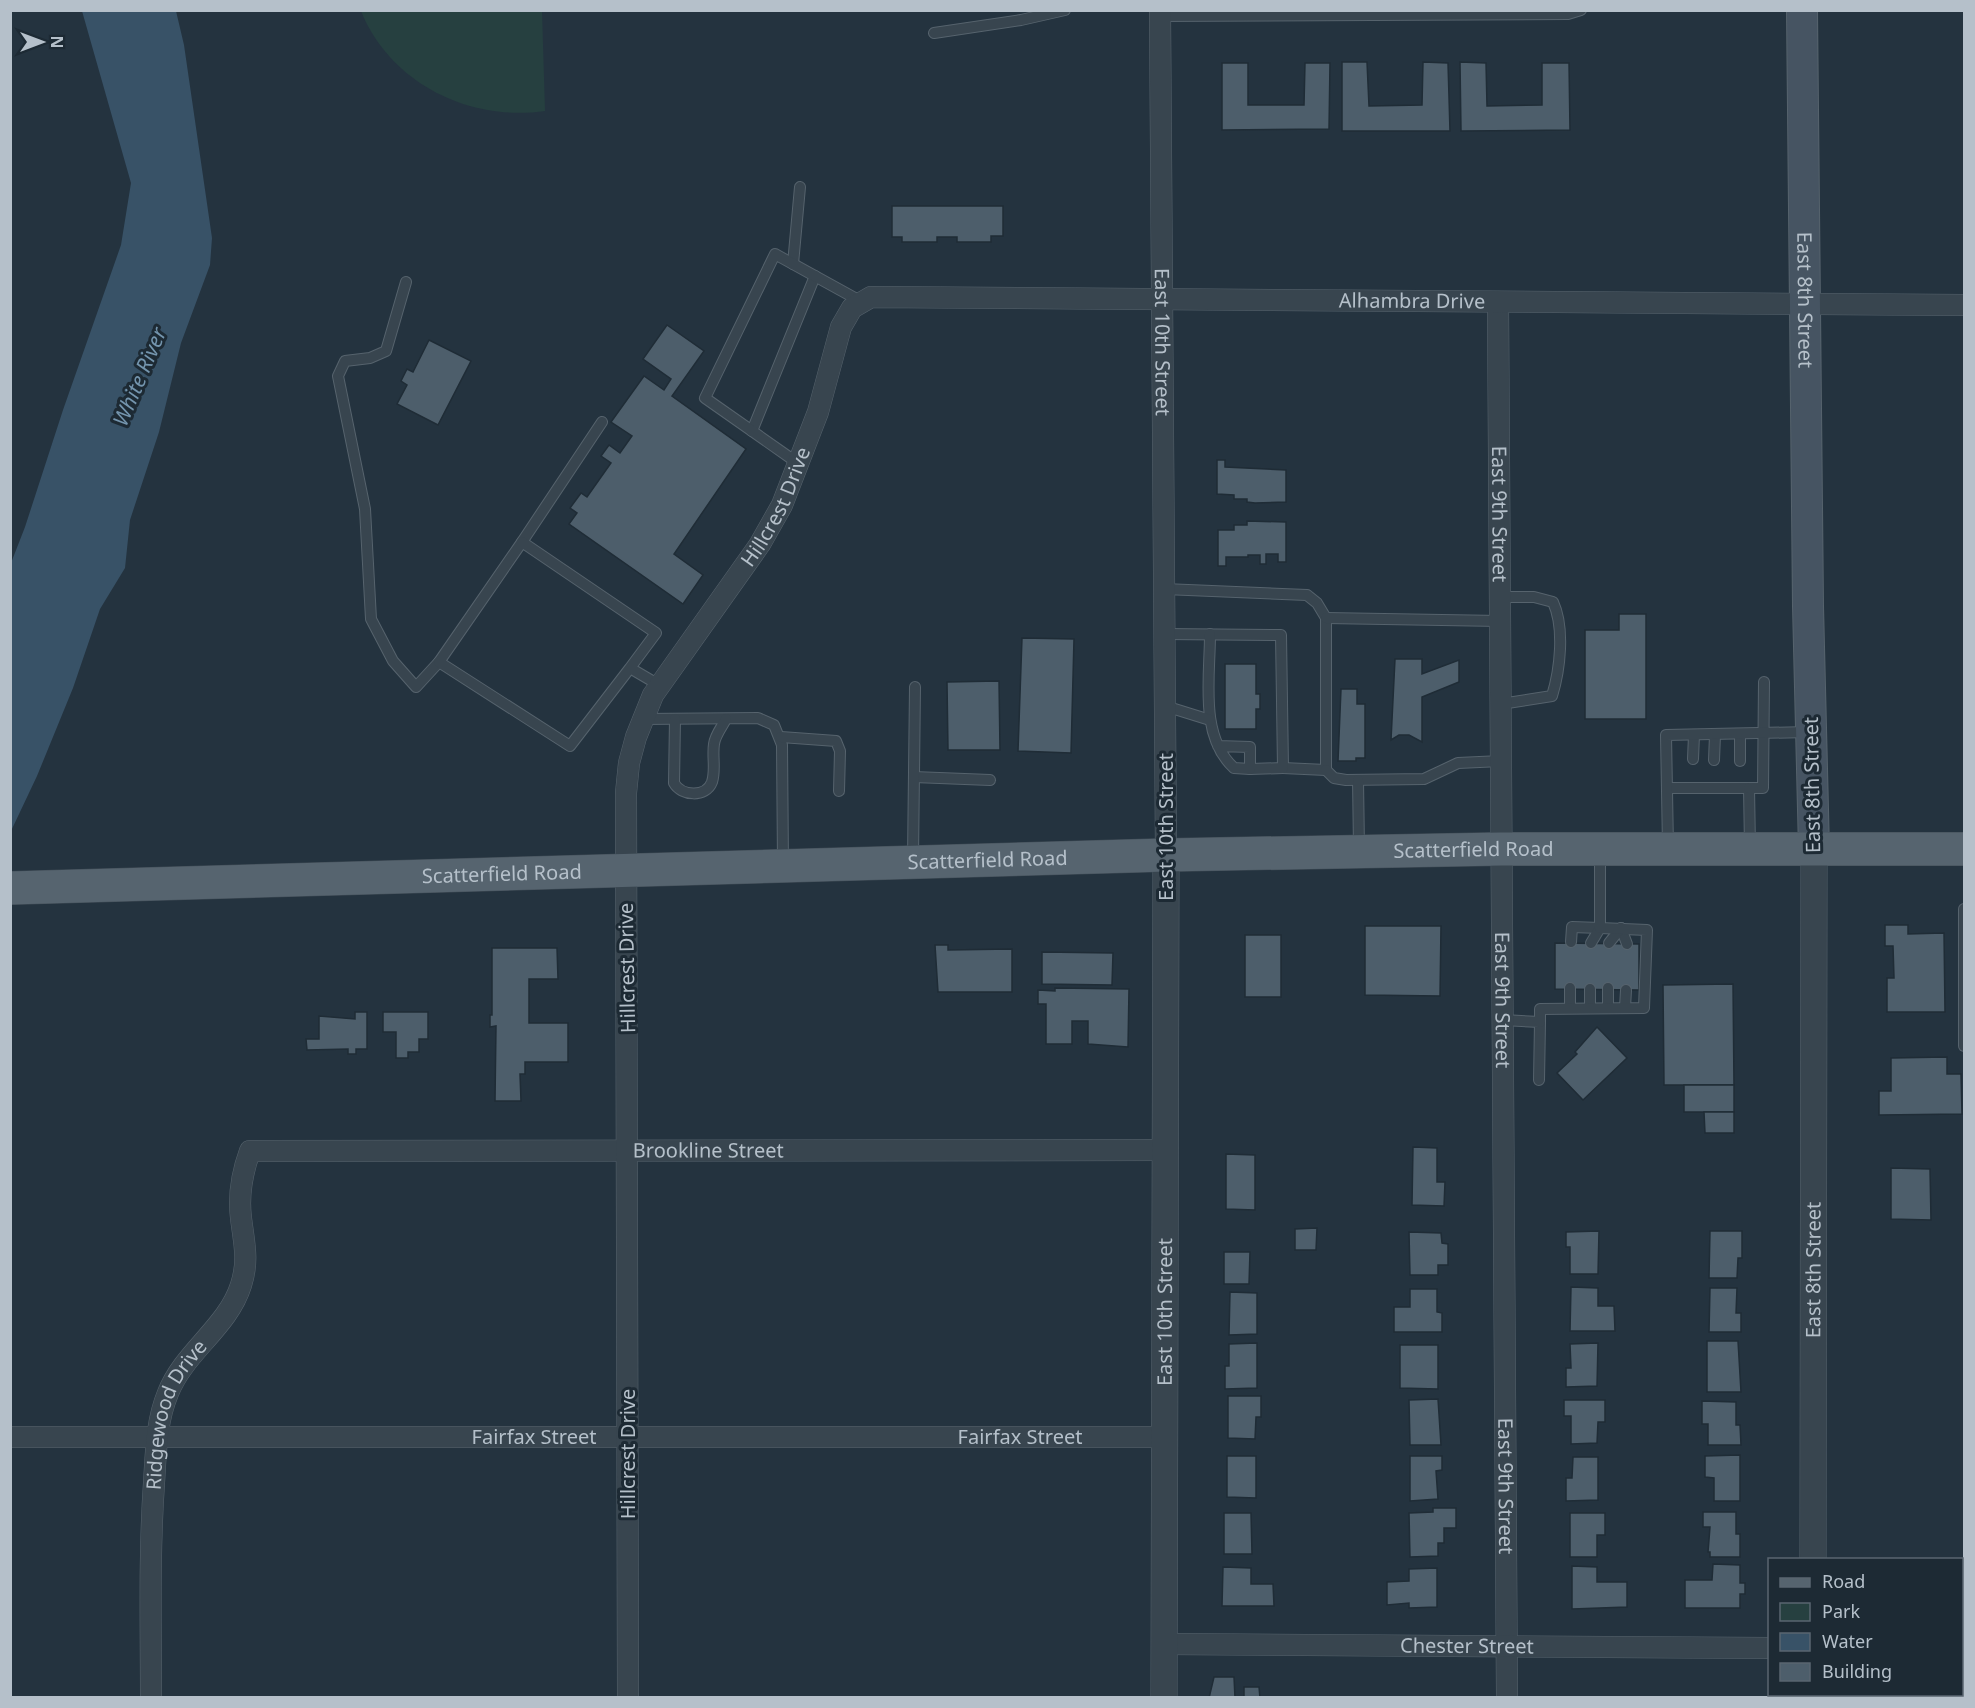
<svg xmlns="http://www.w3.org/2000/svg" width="1975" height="1708" font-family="'Noto Sans',sans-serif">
<rect width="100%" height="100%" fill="#24333f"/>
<path fill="#264040" d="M361 11H542L545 111C469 122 390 83 361 11Z"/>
<path fill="#385267" d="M82 11H176L184 45 212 238 210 265 181 343 159 432 130 520 125 568 100 609 73 688 37 776 11 831V563L25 527 63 410 121 245 131 183Z"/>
<g fill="#4d5e6b" stroke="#1f2c36" stroke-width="1.5">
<path d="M1342 62H1367L1369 106 1422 105 1423 62 1448 63 1450 131H1342Z"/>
<path d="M1460 62 1486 63 1487 106 1542 105V63H1569L1570 130 1461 131Z"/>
<path d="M1222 63H1248V105H1304L1305 63H1330L1329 129 1222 130Z"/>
<path d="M892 206H1003V236H991V242H957V237H937V242H902V237H892Z"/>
<path d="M667 325 704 351 672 396 746 449 674 554 703 575 683 604 569 524 577 513 570 508 581 493 587 497 611 463 601 456 609 445 620 453 632 436 611 422 644 376 664 390 671 379 643 359Z"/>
<path d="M429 340 471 361 438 425 397 404 407 385 401 381 407 369 413 372Z"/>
<path d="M1217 460H1225V467L1286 470V502L1255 503 1247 502V499H1234V495L1217 494Z"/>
<path d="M1247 521 1286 522V562H1278V554H1266V564H1260V555H1248V557H1226V566H1218V530H1234V525H1247Z"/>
<path d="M1619 614H1646V719H1585V630H1619Z"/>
<path d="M1022 638 1074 639 1071 753 1018 751Z"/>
<path d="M1395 659H1422V674L1459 660V682L1422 697V742L1409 735H1399L1391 740Z"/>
<path d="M1225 664H1256V694H1260V709H1256V729H1225Z"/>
<path d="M999 681 1000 750H948L947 682Z"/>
<path d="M1341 689H1357V704H1365V758H1356V761H1338Z"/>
<path d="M1885 925H1908V934L1944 933 1945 1012H1887V978H1894L1893 946H1885Z"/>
<path d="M1365 926H1441L1440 996 1365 995Z"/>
<rect x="1245" y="935" width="36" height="62"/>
<path d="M1555 943 1639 944V990L1555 989Z"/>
<path d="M935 945H948V950L1012 949V992H938Z"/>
<path d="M492 948H557L558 979H529V1023H568V1062H525V1074H520L521 1101H495L496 1026 490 1027V1015H492Z"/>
<path d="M1042 952 1113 953 1112 985 1042 984Z"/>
<path d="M1733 984 1734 1085H1664L1663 985Z"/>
<path d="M1055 988 1129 989 1128 1047 1088 1044V1021H1072V1044H1046V1004H1038V990L1055 991Z"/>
<path d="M355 1012H367V1049H356V1054H348V1049L307 1050 306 1039H319V1016L355 1019Z"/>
<path d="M383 1012H428V1039H419V1052H408V1058H396V1032H383Z"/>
<path d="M1597 1027 1627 1058 1583 1100 1557 1073 1577 1054 1575 1052Z"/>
<path d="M1947 1057V1074H1961L1962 1114 1879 1115V1091H1891V1058Z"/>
<rect x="1684" y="1085" width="50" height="27"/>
<path d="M1704 1112H1734V1133H1705Z"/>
<path d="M1413 1147 1437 1148V1182H1445L1444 1206 1412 1205Z"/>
<path d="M1226 1154 1255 1155V1210L1226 1209Z"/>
<path d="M1891 1168 1930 1169 1931 1220 1891 1219Z"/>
<path d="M1317 1228 1316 1250H1295V1229Z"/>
<path d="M1599 1231 1598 1274H1570V1247H1566V1232Z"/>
<path d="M1710 1231H1742V1258H1738L1737 1278H1709Z"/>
<path d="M1409 1232 1441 1233 1442 1243 1448 1244V1265H1438V1275H1410Z"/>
<path d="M1224 1252H1250L1249 1284H1224Z"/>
<path d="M1571 1287 1598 1288V1306H1614L1615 1331H1570Z"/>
<path d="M1710 1288H1737L1736 1313H1741V1332H1709Z"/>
<path d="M1410 1289H1437V1312L1442 1313V1332H1394V1307H1410Z"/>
<path d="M1230 1292 1257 1293V1334L1229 1335Z"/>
<path d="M1707 1341H1738L1741 1392H1707Z"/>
<path d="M1257 1343V1388L1225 1389V1366H1229V1344Z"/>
<path d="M1598 1343 1597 1386 1566 1387V1368H1571L1570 1344Z"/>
<path d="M1400 1345H1438V1389L1400 1388Z"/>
<path d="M1228 1396H1261V1417H1256L1255 1439 1228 1438Z"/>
<path d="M1438 1399 1441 1445H1410L1409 1400Z"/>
<path d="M1564 1400H1605V1422H1598L1597 1443 1571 1444V1416H1564Z"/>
<path d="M1702 1401 1736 1402V1425H1740L1741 1445H1708V1424H1702Z"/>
<path d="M1740 1455V1501H1714V1478L1705 1477V1456Z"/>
<path d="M1227 1456H1256V1498L1227 1497Z"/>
<path d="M1410 1456H1442V1470L1436 1471 1438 1499 1410 1501Z"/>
<path d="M1573 1457H1598V1500L1566 1501V1478H1572Z"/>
<path d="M1433 1508H1456V1528H1444V1543H1438V1556L1410 1557 1409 1513 1433 1512Z"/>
<path d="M1703 1512H1736V1534H1740V1557H1710V1552H1708L1710 1527H1703Z"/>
<path d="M1224 1513H1251L1252 1554H1224Z"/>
<path d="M1570 1513H1605V1535H1597V1557H1570Z"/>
<path d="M1713 1564 1740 1565V1583H1745V1594H1740V1608H1685V1580H1712Z"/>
<path d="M1572 1566 1597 1567V1582H1627V1607L1572 1609Z"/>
<path d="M1223 1567 1251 1568V1584H1273L1274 1606H1222Z"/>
<path d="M1437 1568V1607L1409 1608V1603L1387 1605V1582L1409 1581V1569Z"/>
<path d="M1214 1677H1234L1235 1698H1209Z"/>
<path d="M1244 1687H1259L1260 1698H1244Z"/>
</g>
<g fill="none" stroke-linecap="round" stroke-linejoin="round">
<g stroke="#56636d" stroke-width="12">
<g id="service">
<path d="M1160 16 1568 14 1581 10"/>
<path d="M934 33 1021 20 1065 10"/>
<path d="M793 264 800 187"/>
<path d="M406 282 386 351 370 358 345 361 338 376 365 509 371 619 393 661 416 687 439 662"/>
<path d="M752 431 815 276"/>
<path d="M799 464 705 398 775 254 862 302"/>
<path d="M522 542 602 422"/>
<path d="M1164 589 1307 595 1317 603 1326 618V770L1283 768"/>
<path d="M1500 597H1534L1553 602C1565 628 1560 670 1552 696L1501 704"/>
<path d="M1326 618 1500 621"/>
<path d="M1165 634 1281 635 1283 768 1250 769"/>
<path d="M1210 634C1210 678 1199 736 1234 768L1250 769V747L1218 746"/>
<path d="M630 668 570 746 439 662 522 542 656 633 630 668 659 685"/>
<path d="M1165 706 1210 720"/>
<path d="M643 719 758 718 774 725 782 745 783 863"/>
<path d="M675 719 674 783C681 796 706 798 712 782 716 770 712 756 714 744 715 735 722 727 726 719"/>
<path d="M781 737 836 741 840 751 839 791"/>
<path d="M1693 759 1694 735"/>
<path d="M1714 760 1715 735"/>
<path d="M1740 761V735"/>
<path d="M1326 770 1334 778 1346 780 1424 779 1458 763 1501 761"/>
<path d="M914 777 990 780"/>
<path d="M1358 780 1359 848"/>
<path d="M1667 788H1749L1750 847"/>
<path d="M1749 788H1763L1764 682"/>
<path d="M1668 847 1666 735 1808 732"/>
<path d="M913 858 915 687"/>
<path d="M1964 909V1046"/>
<path d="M1621 928 1627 944"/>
<path d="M1571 942 1572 927 1600 928"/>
<path d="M1591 943 1600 928"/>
<path d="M1609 943 1621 928"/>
<path d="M1570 988V1008"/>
<path d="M1590 989V1008"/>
<path d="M1608 1008V988"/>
<path d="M1625 1008 1626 990"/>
<path d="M1503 1020 1540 1022 1539 1080"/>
<path d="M1540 1022V1009L1644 1008 1647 930 1600 928V852"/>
</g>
</g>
<g stroke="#56636d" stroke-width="22">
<g id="minor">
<path id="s1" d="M1160 10 1166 855"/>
<path id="s2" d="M1498 302 1507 1698"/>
<path id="s3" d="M10 1437H1164"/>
<path id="s4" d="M1164 1644 1770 1648"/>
<path d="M1962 1649H1964"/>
<path id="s5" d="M151 1698C151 1626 149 1554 154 1483 156 1452 156 1422 168 1393 184 1352 228 1327 241 1285 249 1260 244 1243 241 1218 238 1194 242 1173 250 1151L1166 1150"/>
<path id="s6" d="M628 1698 626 793 629 763 636 737 653 695 760 544 782 505 818 412 841 327 852 308 871 297 1964 305"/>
</g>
</g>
<g stroke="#56636d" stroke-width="27">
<g id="tertiary">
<path id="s7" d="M1813 1560 1814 850"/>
<path id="s8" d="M1164 1698 1166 855"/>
<path d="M1812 1698V1694"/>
</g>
</g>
<g stroke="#56636d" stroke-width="32">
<g id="secondary">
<path id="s9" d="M1802 10 1808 606 1814 850"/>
</g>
</g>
<g stroke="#424e58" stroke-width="34">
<g id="primary">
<path id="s10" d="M10 888 1166 855 1501 849H1964"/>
</g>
</g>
<use href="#service" stroke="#38454f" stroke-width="10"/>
<use href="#minor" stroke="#38454f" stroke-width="21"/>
<use href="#tertiary" stroke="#38454f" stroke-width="26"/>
<use href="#secondary" stroke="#465462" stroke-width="30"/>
<use href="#primary" stroke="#56646f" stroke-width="33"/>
</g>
<g text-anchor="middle" stroke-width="6" stroke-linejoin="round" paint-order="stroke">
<g font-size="20" fill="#b5c0ca" stroke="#1d2a34">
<text dy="7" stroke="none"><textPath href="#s9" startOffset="290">East 8th Street</textPath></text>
<text dy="7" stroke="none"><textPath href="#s6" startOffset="2010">Alhambra Drive</textPath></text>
<text dy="7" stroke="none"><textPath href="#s1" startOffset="332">East 10th Street</textPath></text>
<text dy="7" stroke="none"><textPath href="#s6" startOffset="1233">Hillcrest Drive</textPath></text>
<text dy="7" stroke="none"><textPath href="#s2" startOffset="212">East 9th Street</textPath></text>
<text transform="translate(1812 785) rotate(-91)" y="7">East 8th Street</text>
<text transform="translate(1166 827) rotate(-90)" y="7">East 10th Street</text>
<text dy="7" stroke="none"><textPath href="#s10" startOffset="1464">Scatterfield Road</textPath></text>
<text dy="7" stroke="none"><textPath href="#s10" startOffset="978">Scatterfield Road</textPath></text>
<text dy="7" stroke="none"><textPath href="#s10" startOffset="492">Scatterfield Road</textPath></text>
<text transform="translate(627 968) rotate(-91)" y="7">Hillcrest Drive</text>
<text dy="7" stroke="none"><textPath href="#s2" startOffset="698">East 9th Street</textPath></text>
<text dy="7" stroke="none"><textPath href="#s5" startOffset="1032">Brookline Street</textPath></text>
<text dy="7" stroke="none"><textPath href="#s7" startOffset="290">East 8th Street</textPath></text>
<text dy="7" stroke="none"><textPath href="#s8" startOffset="386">East 10th Street</textPath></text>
<text dy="7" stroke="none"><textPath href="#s5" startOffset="288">Ridgewood Drive</textPath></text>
<text dy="7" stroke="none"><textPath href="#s3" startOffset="524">Fairfax Street</textPath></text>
<text dy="7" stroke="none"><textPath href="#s3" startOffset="1010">Fairfax Street</textPath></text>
<text transform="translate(628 1454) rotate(-90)" y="7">Hillcrest Drive</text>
<text dy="7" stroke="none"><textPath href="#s2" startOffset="1184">East 9th Street</textPath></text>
<text dy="7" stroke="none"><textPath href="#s4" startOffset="303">Chester Street</textPath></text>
</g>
<g font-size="21" font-style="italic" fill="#7495ae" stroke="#1d2a34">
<text transform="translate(140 377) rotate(-67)" y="7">White River</text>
</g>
</g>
<rect width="1975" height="1708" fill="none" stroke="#b5c0ca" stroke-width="24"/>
<rect x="1768" y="1558" width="195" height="138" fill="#1d2a34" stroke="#5a6670" stroke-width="1.5"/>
<rect x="1780" y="1578" width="30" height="9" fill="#56646f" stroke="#5a6670" stroke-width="1.5"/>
<text x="1822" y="1588" font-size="18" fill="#b5c0ca">Road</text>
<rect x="1780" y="1603" width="30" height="18" fill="#264040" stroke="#5a6670" stroke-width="1.5"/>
<text x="1822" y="1618" font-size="18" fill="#b5c0ca">Park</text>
<rect x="1780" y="1633" width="30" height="18" fill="#385267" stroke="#5a6670" stroke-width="1.5"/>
<text x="1822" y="1648" font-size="18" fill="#b5c0ca">Water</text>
<rect x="1780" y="1663" width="30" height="18" fill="#4d5e6b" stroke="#5a6670" stroke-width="1.5"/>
<text x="1822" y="1678" font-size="18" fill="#b5c0ca">Building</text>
<g transform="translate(42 42) rotate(90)" stroke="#1d2a34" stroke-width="4.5" paint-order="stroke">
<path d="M0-4.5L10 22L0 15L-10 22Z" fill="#b5c0ca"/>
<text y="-9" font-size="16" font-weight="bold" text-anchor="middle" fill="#b5c0ca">N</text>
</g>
</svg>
